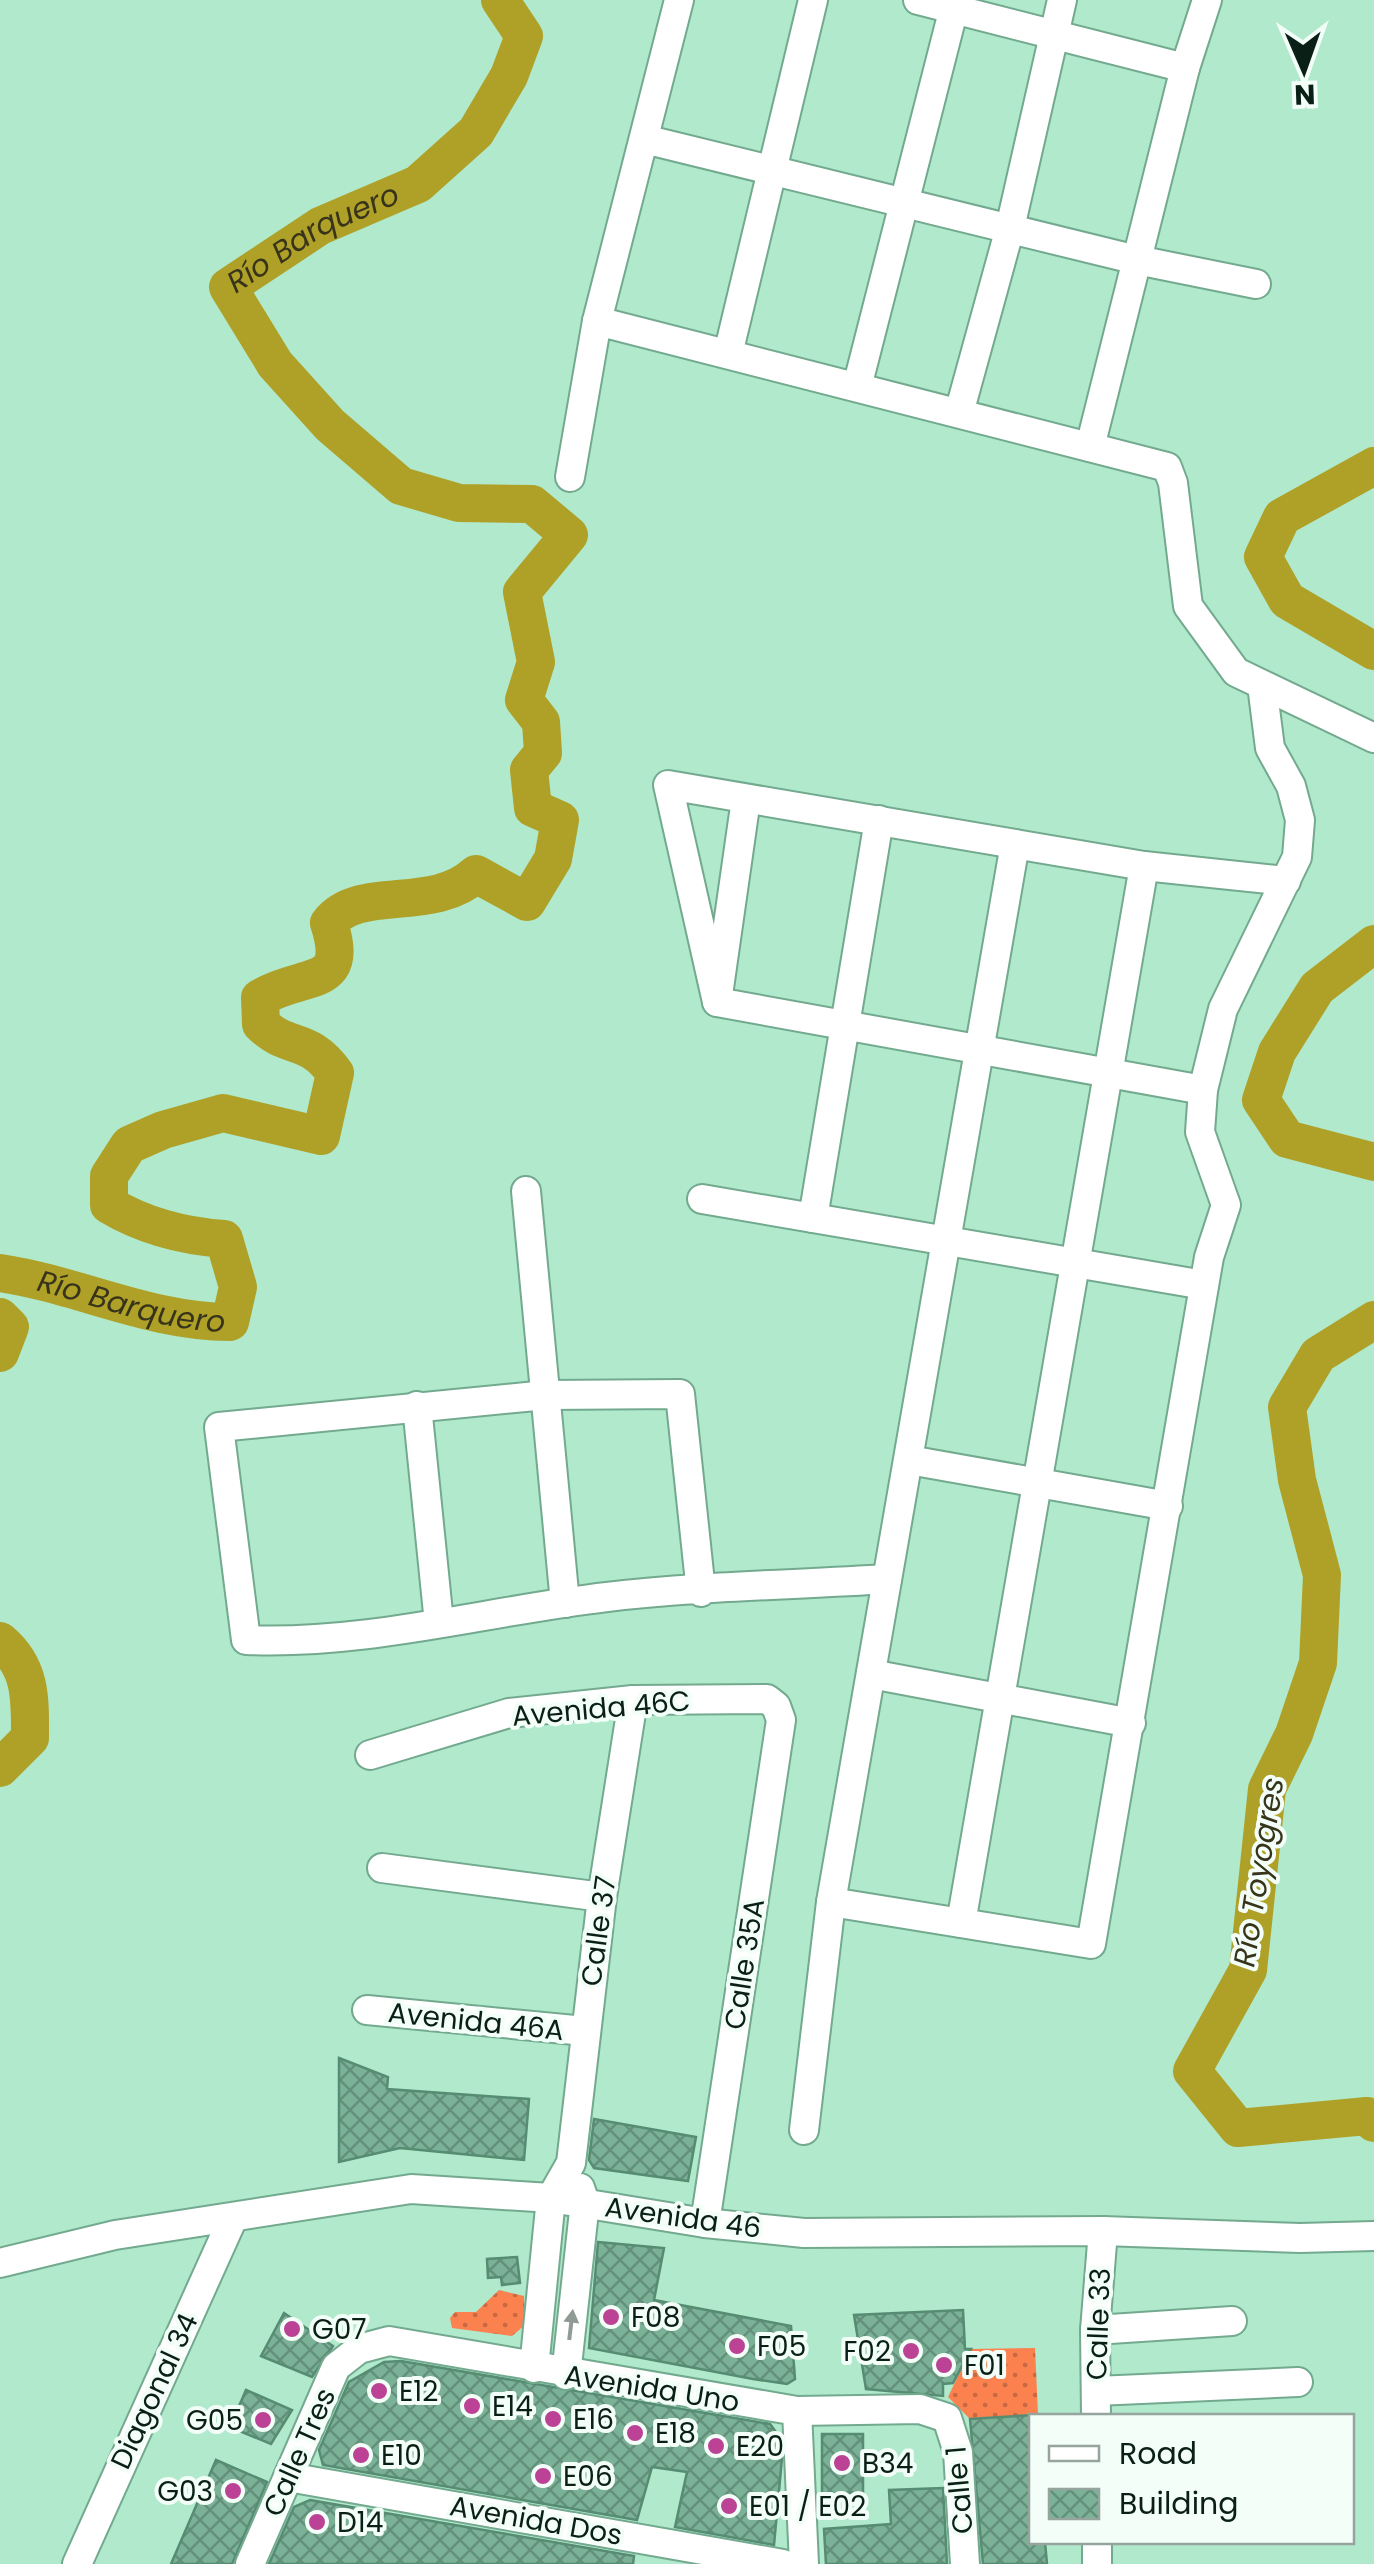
<svg xmlns="http://www.w3.org/2000/svg" width="1374" height="2564" font-family="Poppins,sans-serif">
<defs>
<pattern id="park-dots" width="8" height="8" patternUnits="userSpaceOnUse" patternTransform="scale(2.5)"><rect width="8" height="8" fill="#fb814f"/><path d="M2 2h.1M6 6h.1" fill="none" stroke="#c96941" stroke-width="1.8" stroke-linecap="round"/></pattern>
<pattern id="building-cross-hatch" width="8" height="8" patternUnits="userSpaceOnUse" patternTransform="scale(2.5)"><rect width="8" height="8" fill="#7bb297"/><path d="M0 0l8 8M0 8l8-8" fill="none" stroke="#63907a"/></pattern>
</defs>
<rect width="100%" height="100%" fill="#b0e9cb"/>
<g fill="url(#park-dots)">
<path d="M499 2290 524 2296 525 2325 512 2336 452 2328 450 2318 455 2312H476Z"/>
<path d="M1035 2348 1038 2414 970 2419 948 2397 971 2349Z"/>
</g>
<g fill="none" stroke-linecap="round" stroke-linejoin="round">
<g stroke="#afa027" stroke-width="38">
<path d="M1374 466 1282 517 1263 557 1287 600 1374 651"/>
<path d="M1374 944 1317 988 1277 1052 1261 1100 1287 1139 1374 1162"/>
<path id="s1" d="M0 1273C79 1285 150 1322 230 1322L238 1287 224 1239C183 1236 144 1226 109 1205V1176L129 1145 163 1130 223 1113 321 1136 335 1073C308 1035 288 1051 261 1024L260 998C304 971 351 991 329 923 359 884 433 914 476 874L527 902 553 859 560 820 533 808 529 770 543 753 541 722 524 700 536 662 522 592 569 535 532 504 459 503 401 486 330 425 275 364 228 287 320 226 418 184 476 132 509 76 524 36 500 0"/>
<path d="M0 1317 10 1327 0 1353"/>
<path d="M1374 1320 1318 1355 1287 1407 1297 1480 1322 1575 1318 1663 1294 1734 1267 1789 1248 1970 1192 2071 1238 2128 1367 2116 1374 2123"/>
<path d="M0 1641C32 1668 30 1699 30 1738L0 1768"/>
</g>
</g>
<g fill="url(#building-cross-hatch)" stroke="#568c72" stroke-width="2.5">
<path d="M339 2058 388 2077 387 2089 529 2099 524 2160 400 2148 339 2162Z"/>
<path d="M594 2119 696 2137 688 2181 594 2168 589 2160Z"/>
<path d="M598 2242 664 2248 654 2300 791 2326 795 2379 787 2384 753 2379 589 2348Z"/>
<path d="M517 2257 520 2283 502 2285 501 2277 488 2278 487 2259Z"/>
<path d="M963 2310 965 2349H971L953 2383 943 2384V2396L866 2389 854 2315Z"/>
<path d="M284 2313 333 2346 312 2377 261 2356Z"/>
<path d="M401 2361 770 2424 781 2439 782 2458 774 2545 675 2527 687 2472 652 2467 637 2520 323 2465 319 2450 349 2382 384 2362Z"/>
<path d="M246 2390 292 2410 271 2444 230 2427Z"/>
<path d="M1032 2415V2542H1045L1047 2564H983L970 2419Z"/>
<path d="M822 2434H863V2492L822 2495Z"/>
<path d="M216 2460 267 2482 232 2564H171Z"/>
<path d="M943 2488 947 2564H826L824 2529 891 2524 889 2490Z"/>
<path d="M310 2500 634 2556 633 2564H269L294 2507Z"/>
</g>
<g fill="none" stroke-linecap="round" stroke-linejoin="round">
<g stroke="#73aa8f" stroke-width="32">
<g id="minor">
<path d="M918 0 1185 68 1090 447"/>
<path d="M1185 68 1207 0"/>
<path d="M644 139 1137 260 1256 284"/>
<path d="M597 321 679 0"/>
<path d="M728 354 813 0"/>
<path d="M857 387 956 0"/>
<path d="M959 413 1010 228 1062 0"/>
<path d="M570 477 597 321 1167 467 1173 483 1188 606 1236 672 1374 738"/>
<path d="M746 799 717 1002 668 785 1144 866 1286 881"/>
<path d="M717 1002 1203 1090"/>
<path d="M526 1191 565 1603"/>
<path d="M702 1199 1204 1285"/>
<path d="M813 1218 879 820"/>
<path d="M417 1406 439 1623"/>
<path d="M909 1460 1168 1506"/>
<path d="M701 1592 680 1394 546 1395 219 1427 246 1640C368 1645 486 1611 607 1597 699 1586 794 1585 887 1579"/>
<path d="M871 1674 1131 1723"/>
<path d="M370 1755 509 1713 633 1700 767 1699 776 1706 781 1720 705 2223"/>
<path d="M382 1868 602 1897"/>
<path d="M831 1902 1091 1944 1209 1257 1226 1205 1200 1132 1203 1090 1223 1009 1297 857 1300 820 1291 786 1270 748 1262 685"/>
<path d="M961 1923 1144 866"/>
<path d="M367 2010 585 2031"/>
<path d="M804 2130 831 1902 1015 844"/>
<path d="M0 2263 115 2235 411 2189 551 2198 705 2223 804 2233 1103 2231 1300 2238 1374 2236"/>
<path d="M1095 2330 1232 2321"/>
<path d="M534 2368 551 2198 571 2163 602 1897 633 1700"/>
<path d="M566 2375 585 2202 580 2188"/>
<path d="M1096 2391 1298 2382"/>
<path d="M797 2411 804 2564"/>
<path d="M1096 2416 1095 2330 1103 2231"/>
<path d="M288 2477 783 2564"/>
<path d="M1097 2542V2564"/>
<path d="M77 2564 233 2218"/>
<path d="M250 2564 336 2367 359 2349 389 2341 797 2411 920 2409 947 2418 958 2452 965 2564"/>
</g>
</g>
<use href="#minor" stroke="#fff" stroke-width="28"/>
</g>
<defs><path id="oneway-solid" d="M-6-.8H1V-3.2L6.5 0L1 3.2V.8H-6Z" transform="scale(2.5)"/></defs>
<use fill="#919b96" href="#oneway-solid" transform="translate(571 2325) rotate(-83)"/>
<g fill="#bc4296" stroke="#f2fef7" stroke-width="4">
<circle cx="611" cy="2317" r="10"/>
<circle cx="292" cy="2329" r="10"/>
<circle cx="737" cy="2346" r="10"/>
<circle cx="911" cy="2351" r="10"/>
<circle cx="944" cy="2365" r="10"/>
<circle cx="379" cy="2391" r="10"/>
<circle cx="472" cy="2406" r="10"/>
<circle cx="553" cy="2419" r="10"/>
<circle cx="263" cy="2420" r="10"/>
<circle cx="635" cy="2433" r="10"/>
<circle cx="716" cy="2446" r="10"/>
<circle cx="361" cy="2455" r="10"/>
<circle cx="842" cy="2463" r="10"/>
<circle cx="543" cy="2476" r="10"/>
<circle cx="233" cy="2491" r="10"/>
<circle cx="729" cy="2506" r="10"/>
<circle cx="317" cy="2522" r="10"/>
</g>
<g text-anchor="middle" stroke-width="8" stroke-linejoin="round" paint-order="stroke">
<g font-size="28" fill="#0a2016" stroke="#f2fef7">
<text transform="translate(601 1708) rotate(-5)" y="10">Avenida 46C</text>
<text transform="translate(598 1931) rotate(-82)" y="10">Calle 37</text>
<text transform="translate(744 1964) rotate(-81)" y="10">Calle 35A</text>
<text transform="translate(476 2021) rotate(6)" y="10">Avenida 46A</text>
<text transform="translate(683 2217) rotate(8)" y="10">Avenida 46</text>
<text transform="translate(1098 2324) rotate(-88)" y="10">Calle 33</text>
<text transform="translate(652 2388) rotate(9)" y="10">Avenida Uno</text>
<text transform="translate(154 2391) rotate(-65)" y="10">Diagonal 34</text>
<text transform="translate(299 2452) rotate(-66)" y="10">Calle Tres</text>
<text transform="translate(959 2490) rotate(-95)" y="10">Calle 1</text>
<text transform="translate(536 2520) rotate(10)" y="10">Avenida Dos</text>
</g>
<g font-size="28" fill="#0a2016" stroke="#f2fef7" text-anchor="start">
<text x="631" y="2327">F08</text>
<text x="312" y="2339">G07</text>
<text x="757" y="2356">F05</text>
<text x="891" y="2361" text-anchor="end">F02</text>
<text x="964" y="2375">F01</text>
<text x="399" y="2401">E12</text>
<text x="492" y="2416">E14</text>
<text x="573" y="2429">E16</text>
<text x="243" y="2430" text-anchor="end">G05</text>
<text x="655" y="2443">E18</text>
<text x="736" y="2456">E20</text>
<text x="381" y="2465">E10</text>
<text x="862" y="2473">B34</text>
<text x="563" y="2486">E06</text>
<text x="213" y="2501" text-anchor="end">G03</text>
<text x="749" y="2516">E01 / E02</text>
<text x="337" y="2532">D14</text>
</g>
<g font-size="30" font-style="italic" fill="#37341b" stroke="#f2fef7">
<text dy="10" stroke="none"><textPath href="#s1" startOffset="2200">Río Barquero</textPath></text>
<text dy="10" stroke="none"><textPath href="#s1" startOffset="135">Río Barquero</textPath></text>
<text transform="translate(1259 1872) rotate(-81)" y="10">Río Toyogres</text>
</g>
</g>
<rect x="1029" y="2414" width="325" height="130" fill="#f2fef7" stroke="#95a59d" stroke-width="2.5"/>
<rect x="1049" y="2446" width="50" height="15" fill="#ffffff" stroke="#95a59d" stroke-width="2.5"/>
<text x="1119" y="2464" font-size="30" fill="#0a2016">Road</text>
<rect x="1049" y="2489" width="50" height="30" fill="url(#building-cross-hatch)" stroke="#95a59d" stroke-width="2.5"/>
<text x="1119" y="2514" font-size="30" fill="#0a2016">Building</text>
<g transform="translate(1304 70) rotate(178)" stroke="#f2fef7" stroke-width="8" paint-order="stroke">
<path d="M0-8L18 38L0 25L-18 38Z" fill="#0a2016"/>
<text y="-15" font-size="28" font-weight="bold" text-anchor="middle" fill="#0a2016">N</text>
</g>
</svg>
